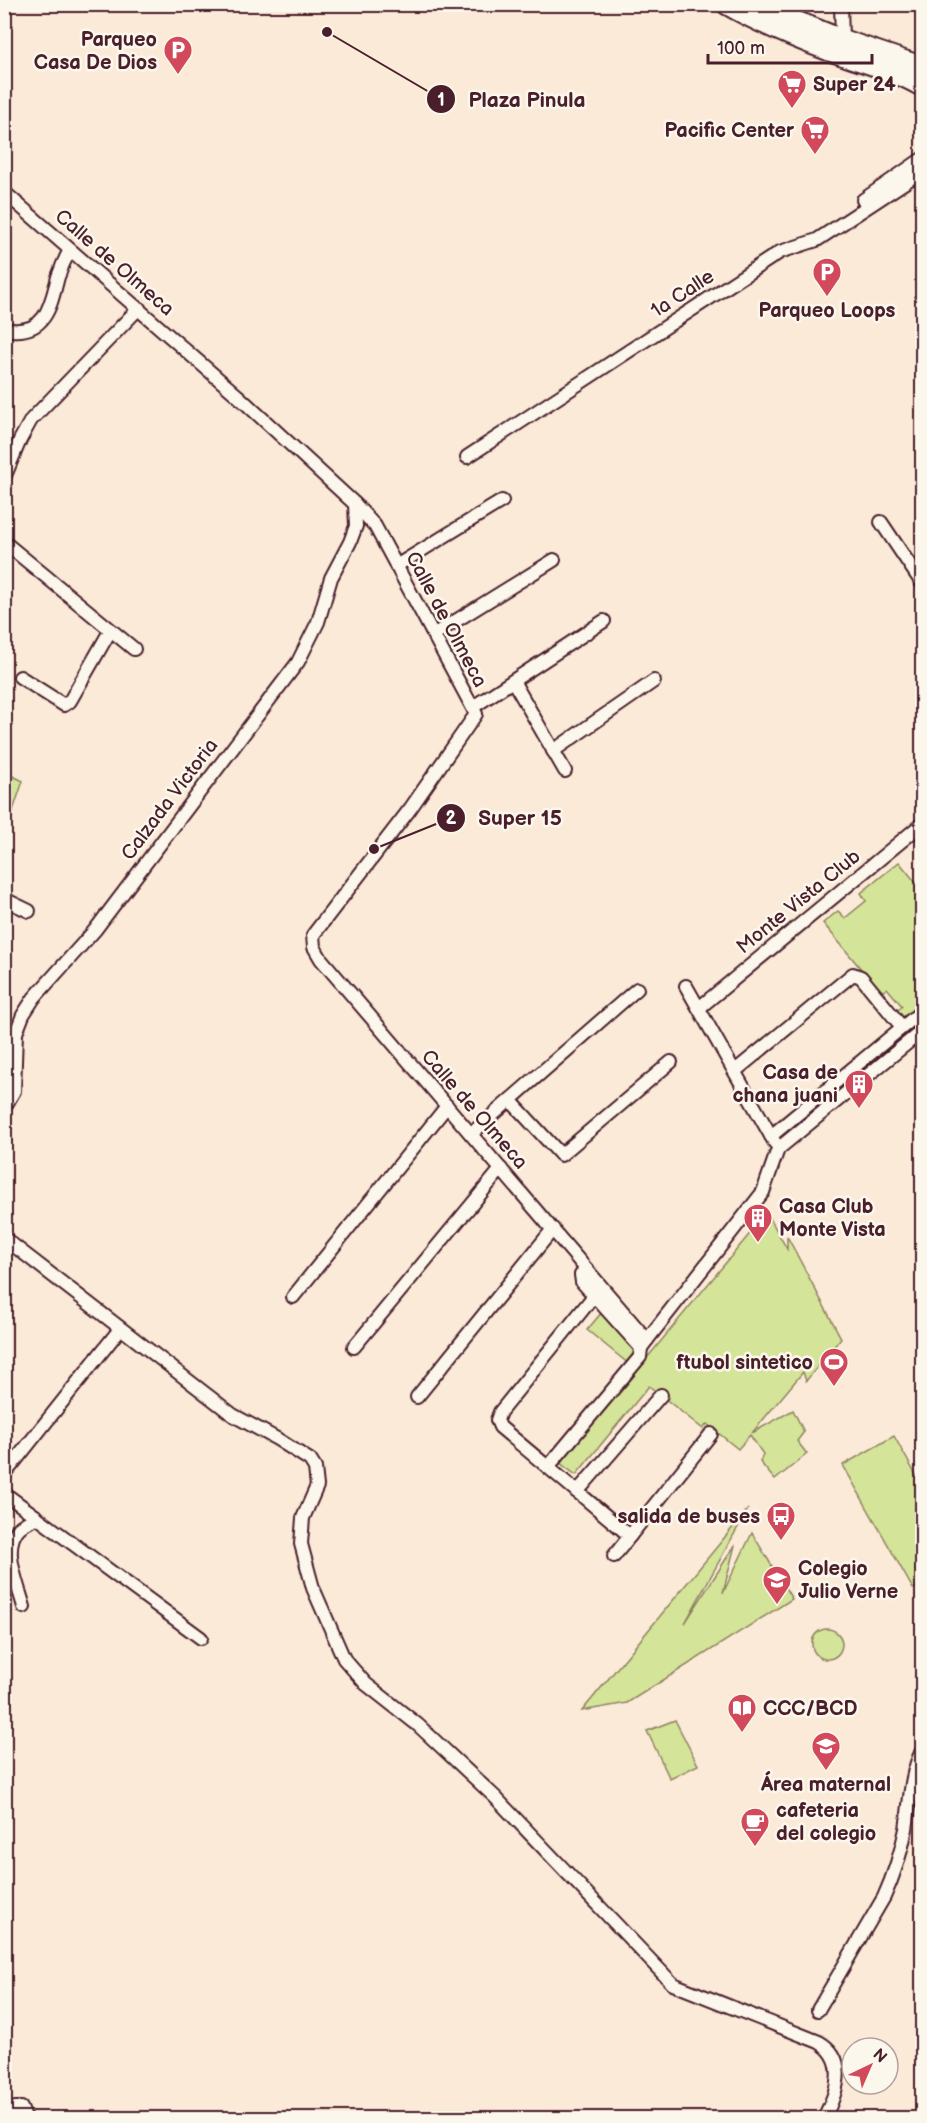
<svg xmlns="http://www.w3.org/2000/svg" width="927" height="2123" font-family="'Balsamiq Sans',sans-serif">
<rect width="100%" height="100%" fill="#faead7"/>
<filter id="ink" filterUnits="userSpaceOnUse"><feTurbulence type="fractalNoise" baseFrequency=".0167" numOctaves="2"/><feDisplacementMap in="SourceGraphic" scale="12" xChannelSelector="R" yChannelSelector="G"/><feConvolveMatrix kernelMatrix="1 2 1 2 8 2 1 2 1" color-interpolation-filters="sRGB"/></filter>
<g filter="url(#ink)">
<g fill="#d4e498" stroke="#8f8262" stroke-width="1.5">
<path d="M5 772 23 781 5 834Z"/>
<path d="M899 862 922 890V1012L908 1025 897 1011 902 1006 887 988 881 993 823 923 838 911 845 918 866 901 861 893Z"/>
<path d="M767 1213 787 1249V1236L841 1338 806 1381 803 1372 752 1433 793 1410 804 1432 797 1441 807 1454 775 1480 760 1462 763 1454 750 1435 738 1449 707 1424 703 1429 649 1386 576 1475 560 1463Z"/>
<path d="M603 1311 644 1358 635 1369 587 1330Z"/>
<path d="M894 1436 922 1486V1584L913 1589 843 1465Z"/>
<path d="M748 1509 685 1623 735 1545 723 1593 752 1533 792 1599 627 1703 582 1711Z"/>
<circle cx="827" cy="1644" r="15"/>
<path d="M675 1720 698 1765 670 1779 647 1731Z"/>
</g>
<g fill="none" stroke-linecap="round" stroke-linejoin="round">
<g stroke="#4a1f2b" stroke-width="16">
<g id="street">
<path d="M841 4 842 40"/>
<path d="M4 192 238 396 355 504 375 526 476 714 410 809 313 935 314 947 321 959 647 1340"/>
<path d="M863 200 922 159"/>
<path d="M12 330C47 333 51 303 58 277 61 268 65 259 70 250"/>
<path d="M467 457 780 252 817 240 922 171"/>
<path d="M4 478 20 440 31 420 139 308"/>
<path d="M881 522 922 583"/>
<path d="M4 542 134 649"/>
<path d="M396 566 502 501"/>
<path d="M433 635 554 560"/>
<path d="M20 677 64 705 70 701 110 631"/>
<path d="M513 681 565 771"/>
<path d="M473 707 604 621"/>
<path d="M553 751 654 681"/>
<path d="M4 899 29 911"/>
<path d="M686 986 775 1143"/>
<path d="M699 1008 922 824"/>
<path d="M735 1071 853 974 861 977 902 1027"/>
<path d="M510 1100 561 1155 671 1062"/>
<path d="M4 1108 14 1091 16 1033 23 1015 34 998 95 930 298 662 318 622 331 578 350 542 356 526 355 504"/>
<path d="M471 1134 637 989"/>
<path d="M771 1136 922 1011"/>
<path d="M4 1238 233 1415 277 1439 310 1460 315 1468 317 1486 303 1518 301 1544 313 1588 344 1659 366 1684 418 1725 495 1797 673 1984 819 2042C849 2059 837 2093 824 2118"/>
<path d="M585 1269 581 1275 582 1282 641 1348"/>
<path d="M601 1287 500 1412 497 1420 500 1427 630 1536"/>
<path d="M293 1297 447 1106"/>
<path d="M354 1347 501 1169"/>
<path d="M417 1397 553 1229"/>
<path d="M548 1467 640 1357 641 1348 647 1340 763 1192 778 1149 922 1031"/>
<path d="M4 1475 120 1329"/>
<path d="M577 1492 661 1395"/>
<path d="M4 1493 201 1638"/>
<path d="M614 1556 711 1434"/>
<path d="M24 1607C18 1584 0 1546 20 1527 25 1523 32 1520 37 1517"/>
<path d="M818 2010 884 1897C894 1875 901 1853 906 1829 910 1804 910 1774 922 1751"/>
<path d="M4 2118 15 2108H21L25 2118"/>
</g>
</g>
<g stroke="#4a1f2b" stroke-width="24">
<g id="primary">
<path d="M727 4C758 22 794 37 828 50 860 61 893 69 922 86"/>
<path d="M770 11 842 40 922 67"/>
</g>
</g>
<use href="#street" stroke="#fbf7ec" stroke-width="12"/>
<use href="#primary" stroke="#fbf7ec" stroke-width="20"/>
</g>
</g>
<defs>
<g id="parking-pin" transform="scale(1.5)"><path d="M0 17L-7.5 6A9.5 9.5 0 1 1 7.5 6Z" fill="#d1495b" stroke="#fbf7ec"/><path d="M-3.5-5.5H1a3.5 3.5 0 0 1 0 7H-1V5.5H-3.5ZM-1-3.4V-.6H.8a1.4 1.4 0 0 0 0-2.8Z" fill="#fff"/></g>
<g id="supermarket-pin" transform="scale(1.5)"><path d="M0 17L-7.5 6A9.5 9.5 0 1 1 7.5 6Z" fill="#d1495b" stroke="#fbf7ec"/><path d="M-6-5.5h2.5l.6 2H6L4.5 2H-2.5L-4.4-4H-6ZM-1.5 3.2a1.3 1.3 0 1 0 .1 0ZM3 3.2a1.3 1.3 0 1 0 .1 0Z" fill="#fff"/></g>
<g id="building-pin" transform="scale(1.5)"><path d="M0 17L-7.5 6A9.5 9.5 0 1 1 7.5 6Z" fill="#d1495b" stroke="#fbf7ec"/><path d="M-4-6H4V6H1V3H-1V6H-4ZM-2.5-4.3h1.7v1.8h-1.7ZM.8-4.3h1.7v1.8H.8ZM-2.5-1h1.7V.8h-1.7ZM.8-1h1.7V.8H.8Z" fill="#fff"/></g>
<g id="stadium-pin" transform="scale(1.5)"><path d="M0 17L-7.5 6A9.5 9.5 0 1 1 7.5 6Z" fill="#d1495b" stroke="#fbf7ec"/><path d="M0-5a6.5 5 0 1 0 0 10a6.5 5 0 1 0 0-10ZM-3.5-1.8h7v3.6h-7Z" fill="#fff"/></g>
<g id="bus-pin" transform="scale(1.5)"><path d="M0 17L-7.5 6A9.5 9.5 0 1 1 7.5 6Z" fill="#d1495b" stroke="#fbf7ec"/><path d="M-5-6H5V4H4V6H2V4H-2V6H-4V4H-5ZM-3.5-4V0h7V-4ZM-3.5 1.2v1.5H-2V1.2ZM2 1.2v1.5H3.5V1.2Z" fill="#fff"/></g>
<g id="school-pin" transform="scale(1.5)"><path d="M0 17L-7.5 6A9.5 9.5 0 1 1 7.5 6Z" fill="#d1495b" stroke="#fbf7ec"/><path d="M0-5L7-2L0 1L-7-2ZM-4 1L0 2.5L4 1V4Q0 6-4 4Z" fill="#fff"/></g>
<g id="library-pin" transform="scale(1.5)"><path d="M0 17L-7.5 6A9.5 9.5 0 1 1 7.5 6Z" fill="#d1495b" stroke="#fbf7ec"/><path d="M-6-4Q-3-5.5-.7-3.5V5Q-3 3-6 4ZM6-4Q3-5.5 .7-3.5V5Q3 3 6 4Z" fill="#fff"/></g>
<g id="cafe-pin" transform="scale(1.5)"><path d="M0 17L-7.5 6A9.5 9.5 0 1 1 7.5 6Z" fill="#d1495b" stroke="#fbf7ec"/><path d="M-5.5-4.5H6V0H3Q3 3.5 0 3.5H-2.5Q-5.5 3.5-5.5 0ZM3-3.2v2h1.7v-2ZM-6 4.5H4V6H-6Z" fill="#fff"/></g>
</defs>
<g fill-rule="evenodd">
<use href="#parking-pin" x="178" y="50"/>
<use href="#supermarket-pin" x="792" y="84"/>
<use href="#supermarket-pin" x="815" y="130"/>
<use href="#parking-pin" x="827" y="272"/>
<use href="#building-pin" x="859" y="1084"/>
<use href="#building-pin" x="758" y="1218"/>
<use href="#stadium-pin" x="834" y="1362"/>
<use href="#bus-pin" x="781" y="1516"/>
<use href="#school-pin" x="777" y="1580"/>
<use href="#library-pin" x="742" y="1708"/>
<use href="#school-pin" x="826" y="1746"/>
<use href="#cafe-pin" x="755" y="1822"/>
</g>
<g text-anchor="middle" stroke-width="5" stroke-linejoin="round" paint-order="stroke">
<g font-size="20" font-weight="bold" fill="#4a1f2b" stroke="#fbf7ec" text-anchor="end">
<text x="157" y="46">Parqueo<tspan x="157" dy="23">Casa De Dios</tspan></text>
<text x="813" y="91" text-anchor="start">Super 24</text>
<text x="794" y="137">Pacific Center</text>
<text x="827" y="317" text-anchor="middle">Parqueo Loops</text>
<text x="838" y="1079">Casa de<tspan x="838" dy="23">chana juani</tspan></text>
<text x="779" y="1213" text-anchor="start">Casa Club<tspan x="779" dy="23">Monte Vista</tspan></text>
<text x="813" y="1369">ftubol sintetico</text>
<text x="760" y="1523">salida de buses</text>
<text x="798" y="1575" text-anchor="start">Colegio<tspan x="798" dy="23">Julio Verne</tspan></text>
<text x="763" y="1715" text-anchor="start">CCC/BCD</text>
<text x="826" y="1791" text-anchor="middle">Área maternal</text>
<text x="776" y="1817" text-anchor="start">cafeteria<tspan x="776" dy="23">del colegio</tspan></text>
</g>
<g font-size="20" fill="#4a1f2b" stroke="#fbf7ec">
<text transform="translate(115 262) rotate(41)" y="7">Calle de Olmeca</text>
<text transform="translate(682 293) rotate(-33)" y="7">1a Calle</text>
<text transform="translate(447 619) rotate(62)" y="7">Calle de Olmeca</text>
<text transform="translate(169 799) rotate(-53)" y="7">Calzada Victoria</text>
<text transform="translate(798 901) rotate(-39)" y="7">Monte Vista Club</text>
<text transform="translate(475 1109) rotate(49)" y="7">Calle de Olmeca</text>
</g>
</g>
<path fill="none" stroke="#4a1f2b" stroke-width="2" d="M327 32L441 99M374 849L451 818"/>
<g fill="#4a1f2b" stroke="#fbf7ec" stroke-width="2">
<circle cx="327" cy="32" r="6"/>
<circle cx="374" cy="849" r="6"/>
<circle cx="441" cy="99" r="15"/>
<circle cx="451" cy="818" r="15"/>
</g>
<g font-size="18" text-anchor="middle" font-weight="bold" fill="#fff">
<text x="441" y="106">1</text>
<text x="451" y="824">2</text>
</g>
<g font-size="21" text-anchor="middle" font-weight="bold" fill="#4a1f2b" stroke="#fbf7ec" stroke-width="5" stroke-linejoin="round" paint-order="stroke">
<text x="527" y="107">Plaza Pinula</text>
<text x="520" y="825">Super 15</text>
</g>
<rect width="927" height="2123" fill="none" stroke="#fbf7ec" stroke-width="24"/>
<rect x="12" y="12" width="903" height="2099" fill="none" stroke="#4a1f2b" stroke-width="2" filter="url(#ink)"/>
<g transform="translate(870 2066) rotate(44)"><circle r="28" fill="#fbf7ec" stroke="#b4a19f" stroke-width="1.5"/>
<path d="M0-4.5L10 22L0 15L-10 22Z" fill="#d1495b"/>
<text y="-9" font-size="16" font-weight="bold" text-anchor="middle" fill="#4a1f2b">N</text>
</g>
<path d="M708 54v9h164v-9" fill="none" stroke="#4a1f2b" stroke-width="3"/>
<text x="717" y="54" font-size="18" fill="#4a1f2b" stroke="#fbf7ec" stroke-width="4.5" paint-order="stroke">100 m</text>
</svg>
